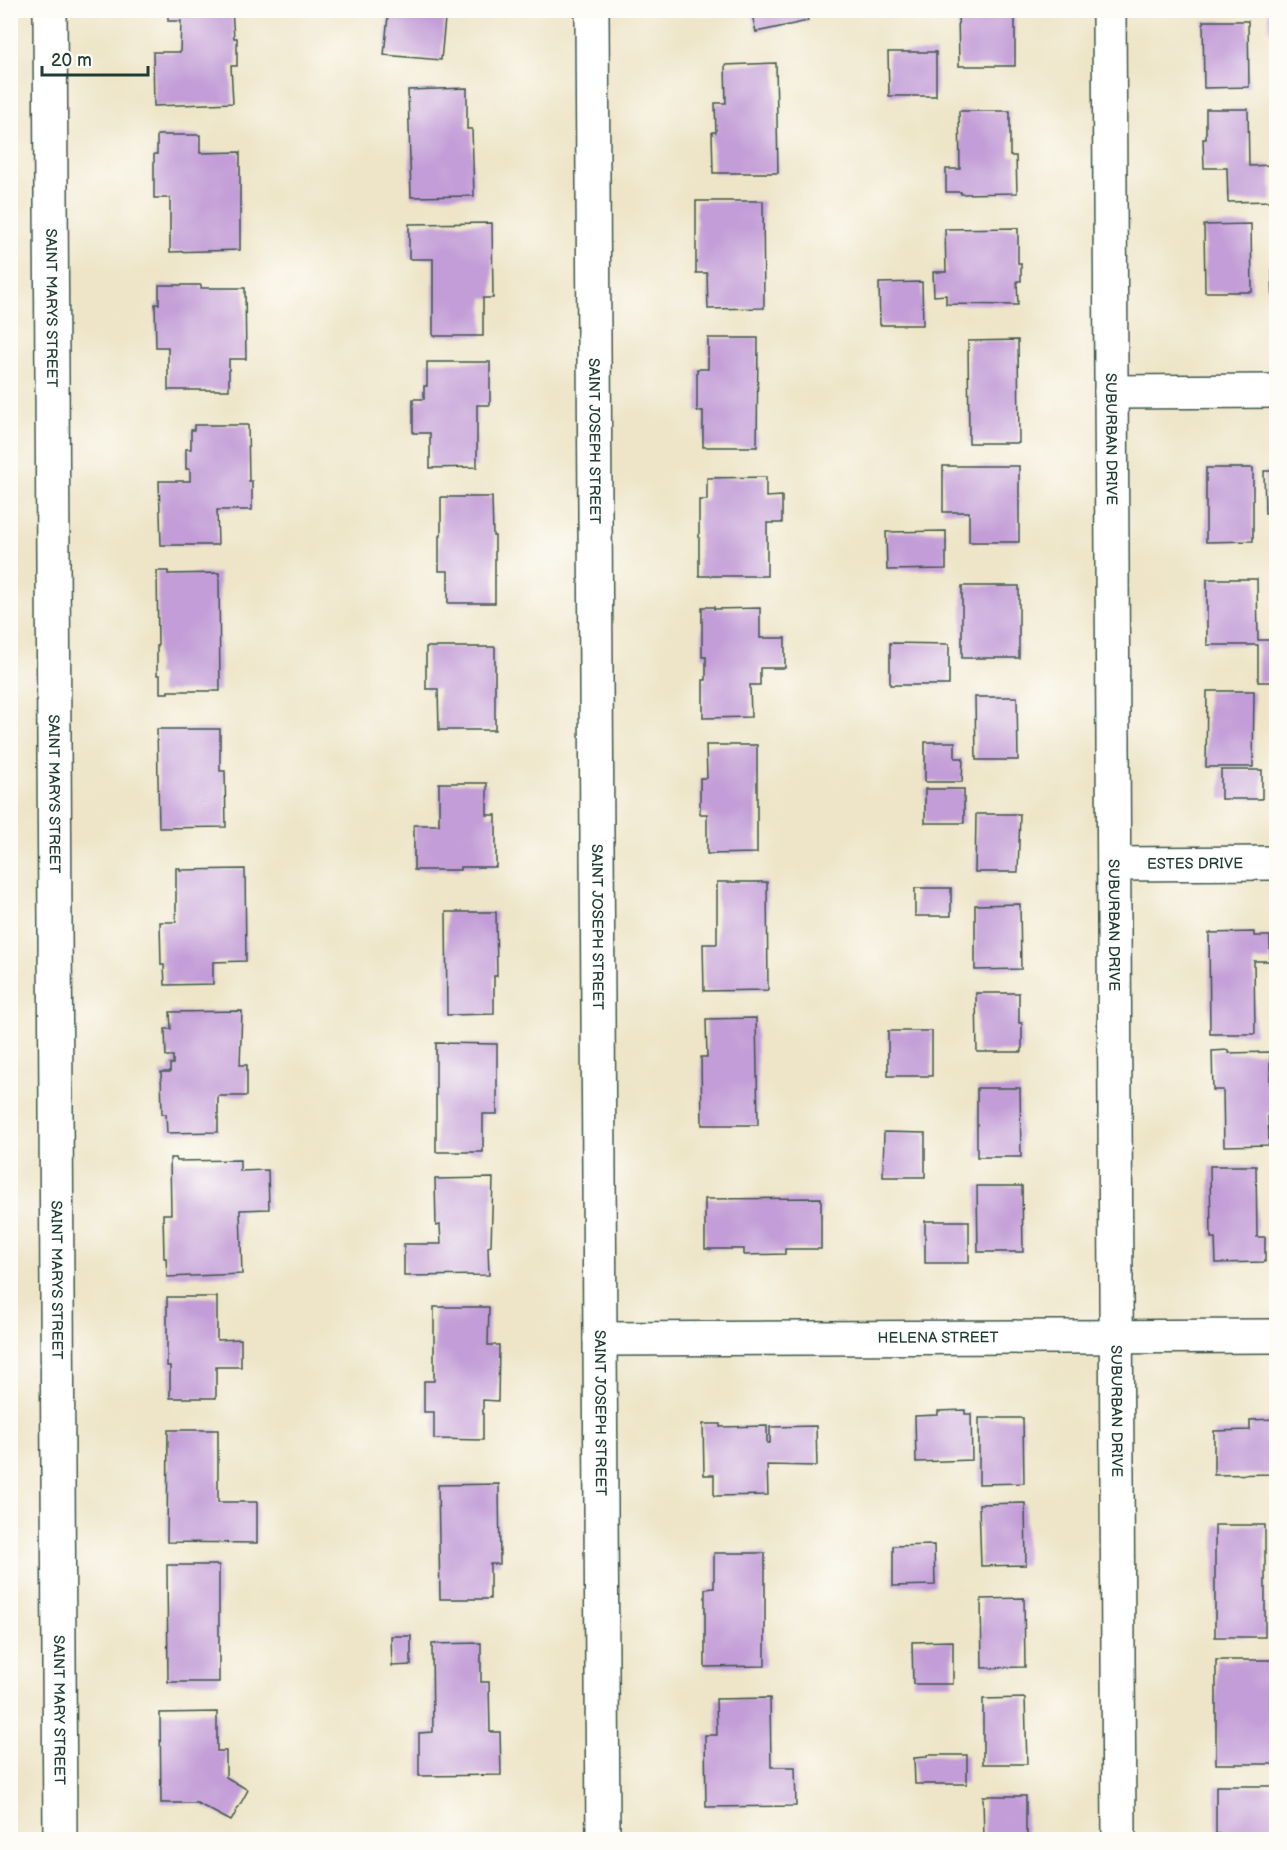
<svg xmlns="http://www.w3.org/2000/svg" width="1287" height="1850" font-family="'Balsamiq Sans',sans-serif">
<rect width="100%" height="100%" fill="#fdfcf7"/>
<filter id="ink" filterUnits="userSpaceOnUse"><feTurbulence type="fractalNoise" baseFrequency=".0167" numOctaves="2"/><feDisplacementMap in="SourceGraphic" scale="12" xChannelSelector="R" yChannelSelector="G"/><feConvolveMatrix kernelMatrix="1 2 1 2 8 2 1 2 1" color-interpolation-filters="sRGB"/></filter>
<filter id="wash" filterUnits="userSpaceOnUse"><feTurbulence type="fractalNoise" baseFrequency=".008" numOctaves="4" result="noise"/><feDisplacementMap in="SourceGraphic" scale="24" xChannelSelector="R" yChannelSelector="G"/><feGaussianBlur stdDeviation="1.35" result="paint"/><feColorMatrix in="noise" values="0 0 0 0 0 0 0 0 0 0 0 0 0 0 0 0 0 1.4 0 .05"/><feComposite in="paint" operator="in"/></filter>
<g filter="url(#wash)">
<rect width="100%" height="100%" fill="#eee5c8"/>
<g id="blocks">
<g fill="#c39dd7">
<path d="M168 10H232L234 38H237V66H231L233 103 154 106 153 52H180L181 21H168Z"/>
<path d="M390 10H440L439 19H445L441 60 384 55 388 16H390Z"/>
<path d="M751 10H805L808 21 756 32Z"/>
<path d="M958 10H1015V66H959Z"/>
<path d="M1268 10H1276V30H1269Z"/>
<path d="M1203 21H1248L1249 87 1204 88Z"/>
<path d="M888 52H936V96H889Z"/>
<path d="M776 63 778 173H713L712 132H716L715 103H726L725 65Z"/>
<path d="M467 88V129H472L474 196 411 197 408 90Z"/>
<path d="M1206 109H1248L1249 166 1271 165 1272 201 1228 202 1227 168H1204L1203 139H1206Z"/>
<path d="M959 111H1010V156H1016L1017 193 961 194V192H946V169H960Z"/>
<path d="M157 135H200V153L240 152V250L170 252V198H154V154H157Z"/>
<path d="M696 201H763L764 308 708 309 707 273H696Z"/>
<path d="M492 223 493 298H483V336H433V259H409V224Z"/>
<path d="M1251 224 1252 292H1205L1204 225Z"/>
<path d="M1018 228V263H1021V281H1017L1018 305 946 304V295L934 296 933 272H946L945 229Z"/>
<path d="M1272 269H1276V309H1273Z"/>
<path d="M922 282 923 325H880L879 283Z"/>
<path d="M159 285H201V288H245L246 359H229V390H168V347H156L155 304H159Z"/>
<path d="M708 338H758L757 447H703V411H697V369H708Z"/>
<path d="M1018 340 1019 443H969L968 341Z"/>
<path d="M427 362H490V405H477V467L430 468V433H413V399H424V386H427Z"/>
<path d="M194 425H248L249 481H252V510H217L218 545H161L159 481H190V469H186V449H191V430H194Z"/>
<path d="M943 466H1019V542H969V512H943Z"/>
<path d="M1206 468H1253V541L1206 542Z"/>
<path d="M1264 471H1276V513H1265Z"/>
<path d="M766 477V497L782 496V523H767V576H699V500H707V478Z"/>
<path d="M441 497H492L493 536H495V603H448V571H439V536H441Z"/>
<path d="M946 531V569L887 570 886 532Z"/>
<path d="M157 571H168V574L219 573 220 691H168V693H160V675H157V646H158Z"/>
<path d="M1207 579H1257L1258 640H1276V682H1258V645H1207Z"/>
<rect x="962" y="586" width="57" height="72"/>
<path d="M702 607H714V609L760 608V638H785V668H760V685H750L751 717 703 718V680H706V657H702Z"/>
<path d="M890 643 949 644V685H890Z"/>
<path d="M426 647H495V730H439L438 689H426Z"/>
<path d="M1207 691H1254L1253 767H1206Z"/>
<path d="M975 697H1017L1018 760H976Z"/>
<path d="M157 729H220V771H225L226 827 159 828Z"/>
<path d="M925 742H955V758H963L962 782H925Z"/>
<path d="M706 745H757V853L707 854V814H700V778H707Z"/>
<rect x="1221" y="770" width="41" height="29"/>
<path d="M439 783H487V815H496V867H460V870H414V825H439Z"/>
<rect x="925" y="789" width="39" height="34"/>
<path d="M976 814H1020L1018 872H975Z"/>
<path d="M176 868H180V870L245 869 246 961 213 962V984L165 985 164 965H161L160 922H176Z"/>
<path d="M717 882H767L768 990 704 991 703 944H717Z"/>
<rect x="915" y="888" width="36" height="28"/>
<path d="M1020 904 1021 969 975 970V905Z"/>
<path d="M446 912H496L497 976H494V1014L447 1015Z"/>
<path d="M1254 932V936H1270V961H1254L1255 1034H1210L1209 933Z"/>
<path d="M976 993H1019V1023H1022V1052H977Z"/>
<path d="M242 1011 240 1065H247V1096H218V1132L167 1133 166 1114H162L161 1072H170V1064H173V1056H166L165 1029H171L170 1012Z"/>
<path d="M756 1018 758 1125H702L701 1057H707L706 1019Z"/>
<rect x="888" y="1031" width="44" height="45"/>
<path d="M436 1043 497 1044V1114H483V1152H436Z"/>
<path d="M1228 1050V1053L1270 1052V1084L1276 1083V1111L1268 1112 1269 1145 1224 1146 1223 1090H1213L1212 1051Z"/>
<path d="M977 1088H1020L1021 1157H977Z"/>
<path d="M884 1132 925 1133V1177H883Z"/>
<path d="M170 1158H176L177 1161 240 1160V1171L268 1170 269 1209 240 1210 242 1274 167 1277 166 1258H164L163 1214H171Z"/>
<path d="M1210 1166H1256L1257 1237H1265V1262L1216 1263 1215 1238H1211Z"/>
<path d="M493 1178 491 1246 488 1247 489 1275 404 1276V1244H441L440 1225 436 1226 435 1179Z"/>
<path d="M977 1186H1022L1023 1252H978Z"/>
<path d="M821 1198V1249H785V1254L744 1255V1249H705V1199Z"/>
<rect x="925" y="1221" width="44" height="42"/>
<path d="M167 1297H217V1340L241 1339V1367H216V1398H170V1366H167Z"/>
<path d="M434 1307H489L488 1345H499L498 1401 483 1400V1440L434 1439V1412H424V1381H434Z"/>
<path d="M965 1410V1414H971L972 1460 916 1462 915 1416 938 1415V1411Z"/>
<path d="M979 1418H1023L1024 1483 979 1484Z"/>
<path d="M1276 1419V1474L1214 1475V1431L1250 1430V1420Z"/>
<path d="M703 1424H720V1427L767 1426V1443H770V1427L816 1426 817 1466 767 1465 768 1495 714 1496V1475H704Z"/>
<path d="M168 1430H218V1502H257V1543L167 1542Z"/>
<path d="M499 1484 500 1564H490V1599H440L438 1485Z"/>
<path d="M1025 1503 1026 1565 981 1566 979 1504Z"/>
<rect x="1215" y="1525" width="50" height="112"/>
<path d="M934 1545 935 1585 893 1586V1546Z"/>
<path d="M714 1553H765V1666L705 1667V1589L714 1588Z"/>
<path d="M167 1565H219V1682H168Z"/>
<path d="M1024 1598 1025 1667 982 1668 981 1599Z"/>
<path d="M391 1636H411V1665L392 1666Z"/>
<path d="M953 1641V1684H913L912 1642Z"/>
<path d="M481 1643V1682H489L490 1732H500L501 1775 419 1776V1733L433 1732 432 1644Z"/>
<rect x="1216" y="1660" width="60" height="104"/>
<path d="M770 1698 771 1767H795L796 1806 706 1807 705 1735H717L716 1699Z"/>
<path d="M1025 1698 1027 1764H983V1699Z"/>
<path d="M217 1712V1751H226V1777L248 1790 231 1821 197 1803H161L160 1713Z"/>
<path d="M927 1755H967V1784H915L914 1758 927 1757Z"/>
<path d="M1216 1786H1276V1840H1223V1834H1216Z"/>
<path d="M983 1796H1026V1831H1027V1840H984Z"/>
</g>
</g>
</g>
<g filter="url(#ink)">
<use href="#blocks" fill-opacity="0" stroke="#3e564a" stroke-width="1.5"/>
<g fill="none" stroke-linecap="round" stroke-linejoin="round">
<g stroke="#3e564a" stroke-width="36">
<g id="minor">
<path id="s1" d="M50 10 60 1840"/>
<path id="s2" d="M1109 10 1119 1840"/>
<path id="s3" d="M592 13 603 1840"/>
<path d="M1111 392 1276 391"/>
<path id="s4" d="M1114 864 1276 863"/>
<path id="s5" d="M600 1339 1276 1336"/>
</g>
</g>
<use href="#minor" stroke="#fff" stroke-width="33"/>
</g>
</g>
<g text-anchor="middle" stroke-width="6" stroke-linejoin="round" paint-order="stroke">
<g font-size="15" fill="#1f3d34" stroke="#fdfcf7">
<text dy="5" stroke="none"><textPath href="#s1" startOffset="298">SAINT MARYS STREET</textPath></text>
<text dy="5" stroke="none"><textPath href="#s2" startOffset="429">SUBURBAN DRIVE</textPath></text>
<text dy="5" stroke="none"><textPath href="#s3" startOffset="428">SAINT JOSEPH STREET</textPath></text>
<text dy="5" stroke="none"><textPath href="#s1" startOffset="784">SAINT MARYS STREET</textPath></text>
<text dy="5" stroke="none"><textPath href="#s4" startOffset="81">ESTES DRIVE</textPath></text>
<text dy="5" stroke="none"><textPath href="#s2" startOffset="915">SUBURBAN DRIVE</textPath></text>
<text dy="5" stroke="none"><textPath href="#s3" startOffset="914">SAINT JOSEPH STREET</textPath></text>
<text dy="5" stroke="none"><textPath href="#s1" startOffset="1270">SAINT MARYS STREET</textPath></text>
<text dy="5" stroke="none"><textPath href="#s5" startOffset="338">HELENA STREET</textPath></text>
<text dy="5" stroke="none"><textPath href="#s2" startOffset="1401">SUBURBAN DRIVE</textPath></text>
<text dy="5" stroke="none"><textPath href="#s3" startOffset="1400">SAINT JOSEPH STREET</textPath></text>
<text dy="5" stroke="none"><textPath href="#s1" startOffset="1700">SAINT MARY STREET</textPath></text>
</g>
</g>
<rect width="1287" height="1850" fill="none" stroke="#fdfcf7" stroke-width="36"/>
<path d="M42 66v9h106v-9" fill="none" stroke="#1f3d34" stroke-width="3"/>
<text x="51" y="66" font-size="18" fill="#1f3d34" stroke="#fdfcf7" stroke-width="4.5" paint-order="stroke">20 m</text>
</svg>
